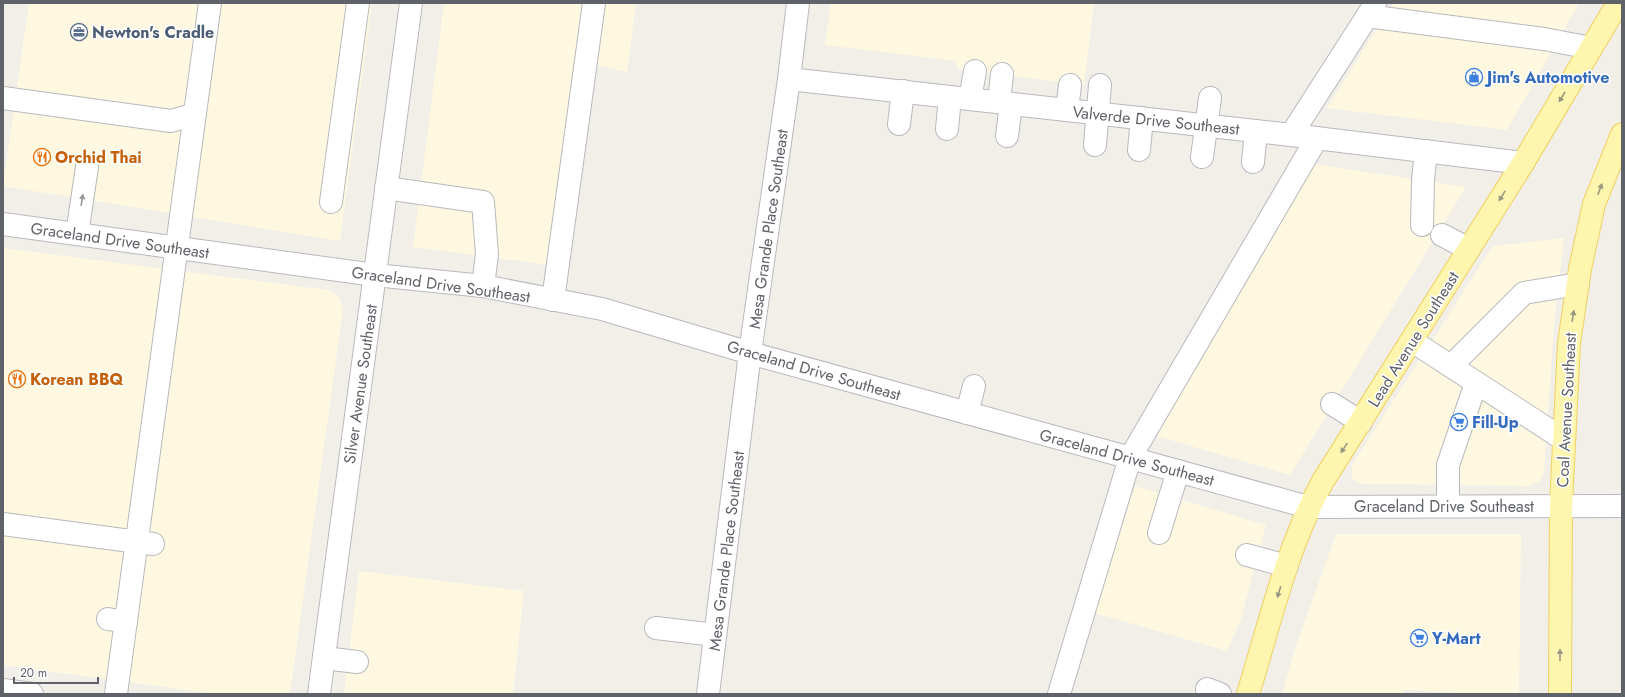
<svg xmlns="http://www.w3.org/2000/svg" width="1625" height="697" font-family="Jost,sans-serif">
<rect width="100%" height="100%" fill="#f1efe8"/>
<g fill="#fef8e0">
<path d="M29 3H372L340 241 3 186Z"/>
<path d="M444 3H636L627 72 596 65 566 267 413 247Z"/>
<path d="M831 3H1094L1084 85 957 69 956 61 825 45Z"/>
<path d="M1393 3H1579L1507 130 1327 108Z"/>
<path d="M1308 163 1466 187 1290 475 1150 434Z"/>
<path d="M1564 238 1554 324 1544 472 1540 481 1529 486 1362 484 1352 479V465L1493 246Z"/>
<path d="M3 248 328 290 338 296 343 309 290 694H216L3 665Z"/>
<path d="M1135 486 1266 525 1241 619 1227 651 1095 613Z"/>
<path d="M1336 534H1521L1519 694H1477L1405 690 1404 694H1282L1296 646Z"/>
<path d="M359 571 524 591 513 694H344Z"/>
</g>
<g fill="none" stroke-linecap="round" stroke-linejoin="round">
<g stroke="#b8b9be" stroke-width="24">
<g id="minor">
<path d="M1367 16 1544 39 1591 48"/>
<path d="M789 79 1291 135 1523 163"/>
<path d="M3 98 171 121 195 114"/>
<path d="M970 99 975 71"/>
<path d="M999 102 1002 74"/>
<path d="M1067 110 1070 85"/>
<path d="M899 124 903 91"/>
<path d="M947 129 950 97"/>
<path d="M1291 135 1375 4"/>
<path d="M1007 136 1011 104"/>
<path d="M1095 145 1100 85"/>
<path d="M1139 150 1142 118"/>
<path d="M1202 157 1210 98"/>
<path d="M1253 162 1256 131"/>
<path d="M386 188 483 202 487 254 483 286"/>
<path d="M331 202 358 3"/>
<path d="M3 224 375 275 483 286 602 309 750 353 1308 507 1622 506"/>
<path d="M1422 225 1423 180 1426 151"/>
<path d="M77 234 87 167"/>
<path d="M1442 235 1469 249"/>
<path d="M553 300 594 3"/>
<path d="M1412 341 1563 439"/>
<path d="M1451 366 1524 293 1578 284"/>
<path d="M1332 404 1361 422"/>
<path d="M967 413 974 386"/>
<path d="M1448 506V465L1476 383"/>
<path d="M3 524 153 544"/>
<path d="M1159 533 1178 471"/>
<path d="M1247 555 1287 566"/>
<path d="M108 619 126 622"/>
<path d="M656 628 715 635"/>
<path d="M324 658 357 662"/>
<path d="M1207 689 1220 694"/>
<path d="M3 690 32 694"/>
<path d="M116 694 210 3"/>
<path d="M319 694 411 3"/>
<path d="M708 694 750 353 789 79 798 3"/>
<path d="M1059 694 1130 458 1317 138"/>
</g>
</g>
<g stroke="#f1d061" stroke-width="24">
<g id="major">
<path d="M1248 694C1270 623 1287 546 1323 481L1523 163 1618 3"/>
<path d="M1560 694 1561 505 1569 343 1580 269 1594 204 1622 134"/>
</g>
</g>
<use href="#minor" stroke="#fff" stroke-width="22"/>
<use href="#major" stroke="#fef6af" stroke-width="22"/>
</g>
<defs><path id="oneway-solid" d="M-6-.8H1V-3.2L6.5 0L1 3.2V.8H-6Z"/></defs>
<g fill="#979681">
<use href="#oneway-solid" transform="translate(1562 97) rotate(121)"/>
<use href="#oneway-solid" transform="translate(1600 189) rotate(-69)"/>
<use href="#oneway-solid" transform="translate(1502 196) rotate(122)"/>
<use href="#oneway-solid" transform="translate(1573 316) rotate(-81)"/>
<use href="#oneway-solid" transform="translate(1344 448) rotate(123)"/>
<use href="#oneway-solid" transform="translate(1279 592) rotate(107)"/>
<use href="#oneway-solid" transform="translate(1560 655) rotate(-90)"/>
</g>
<use fill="#97999d" href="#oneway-solid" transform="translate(82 200) rotate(-81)"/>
<defs>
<g id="office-ring" transform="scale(0.9)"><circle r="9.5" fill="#fff" stroke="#5c6f8a" stroke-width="1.5"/><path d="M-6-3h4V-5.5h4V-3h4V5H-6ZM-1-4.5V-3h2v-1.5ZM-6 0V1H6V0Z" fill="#5c6f8a"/></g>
<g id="shop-ring" transform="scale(0.9)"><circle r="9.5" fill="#fff" stroke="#3f7fe0" stroke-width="1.5"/><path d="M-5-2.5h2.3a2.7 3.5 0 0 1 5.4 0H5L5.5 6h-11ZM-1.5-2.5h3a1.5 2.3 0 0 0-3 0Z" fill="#3f7fe0"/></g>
<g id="restaurant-ring" transform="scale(0.9)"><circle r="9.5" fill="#fff" stroke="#e8710a" stroke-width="1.5"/><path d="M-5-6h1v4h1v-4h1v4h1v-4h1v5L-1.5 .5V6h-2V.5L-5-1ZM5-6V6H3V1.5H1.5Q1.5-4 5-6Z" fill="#e8710a"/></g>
<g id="supermarket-ring" transform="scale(0.9)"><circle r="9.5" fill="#fff" stroke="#3f7fe0" stroke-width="1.5"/><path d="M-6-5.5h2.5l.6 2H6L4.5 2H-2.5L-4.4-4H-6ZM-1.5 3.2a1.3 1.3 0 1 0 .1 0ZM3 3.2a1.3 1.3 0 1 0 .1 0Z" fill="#3f7fe0"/></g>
</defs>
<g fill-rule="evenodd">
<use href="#office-ring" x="79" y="32"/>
<use href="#shop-ring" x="1474" y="77"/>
<use href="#restaurant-ring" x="42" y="157"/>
<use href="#restaurant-ring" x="17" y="379"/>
<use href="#supermarket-ring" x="1459" y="422"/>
<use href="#supermarket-ring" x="1419" y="638"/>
</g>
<g text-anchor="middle" stroke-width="3" stroke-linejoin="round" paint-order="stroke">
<g font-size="16" font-weight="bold" fill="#4e5e75" stroke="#fff" text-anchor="start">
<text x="92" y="38">Newton's Cradle</text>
</g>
<g font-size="16" font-weight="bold" fill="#366cbe" stroke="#fff" text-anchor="start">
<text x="1487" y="83">Jim's Automotive</text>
<text x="1472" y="428">Fill-Up</text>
<text x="1432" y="644">Y-Mart</text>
</g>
<g font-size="16" fill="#5f6268" stroke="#fff">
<text transform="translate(1156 120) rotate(6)" y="6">Valverde Drive Southeast</text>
<text transform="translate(768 229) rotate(-82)" y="6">Mesa Grande Place Southeast</text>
<text transform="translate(120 240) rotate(8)" y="6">Graceland Drive Southeast</text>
<text transform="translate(441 284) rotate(8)" y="6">Graceland Drive Southeast</text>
<text transform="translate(1413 339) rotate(-58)" y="6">Lead Avenue Southeast</text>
<text transform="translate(814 370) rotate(16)" y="6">Graceland Drive Southeast</text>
<text transform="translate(360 384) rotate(-82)" y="6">Silver Avenue Southeast</text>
<text transform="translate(1566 410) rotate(-87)" y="6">Coal Avenue Southeast</text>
<text transform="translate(1127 457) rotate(15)" y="6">Graceland Drive Southeast</text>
<text x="1444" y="512">Graceland Drive Southeast</text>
<text transform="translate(726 551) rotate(-83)" y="6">Mesa Grande Place Southeast</text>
</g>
<g font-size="16" font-weight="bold" fill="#c56008" stroke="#fff" text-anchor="start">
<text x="55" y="163">Orchid Thai</text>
<text x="30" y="385">Korean BBQ</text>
</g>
</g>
<rect width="1625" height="697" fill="none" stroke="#5f6268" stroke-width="8"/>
<path d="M14 677v6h84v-6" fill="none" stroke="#5f6268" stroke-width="2"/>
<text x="20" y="677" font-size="12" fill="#5f6268" stroke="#ffffff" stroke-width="3" paint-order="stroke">20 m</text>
</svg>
